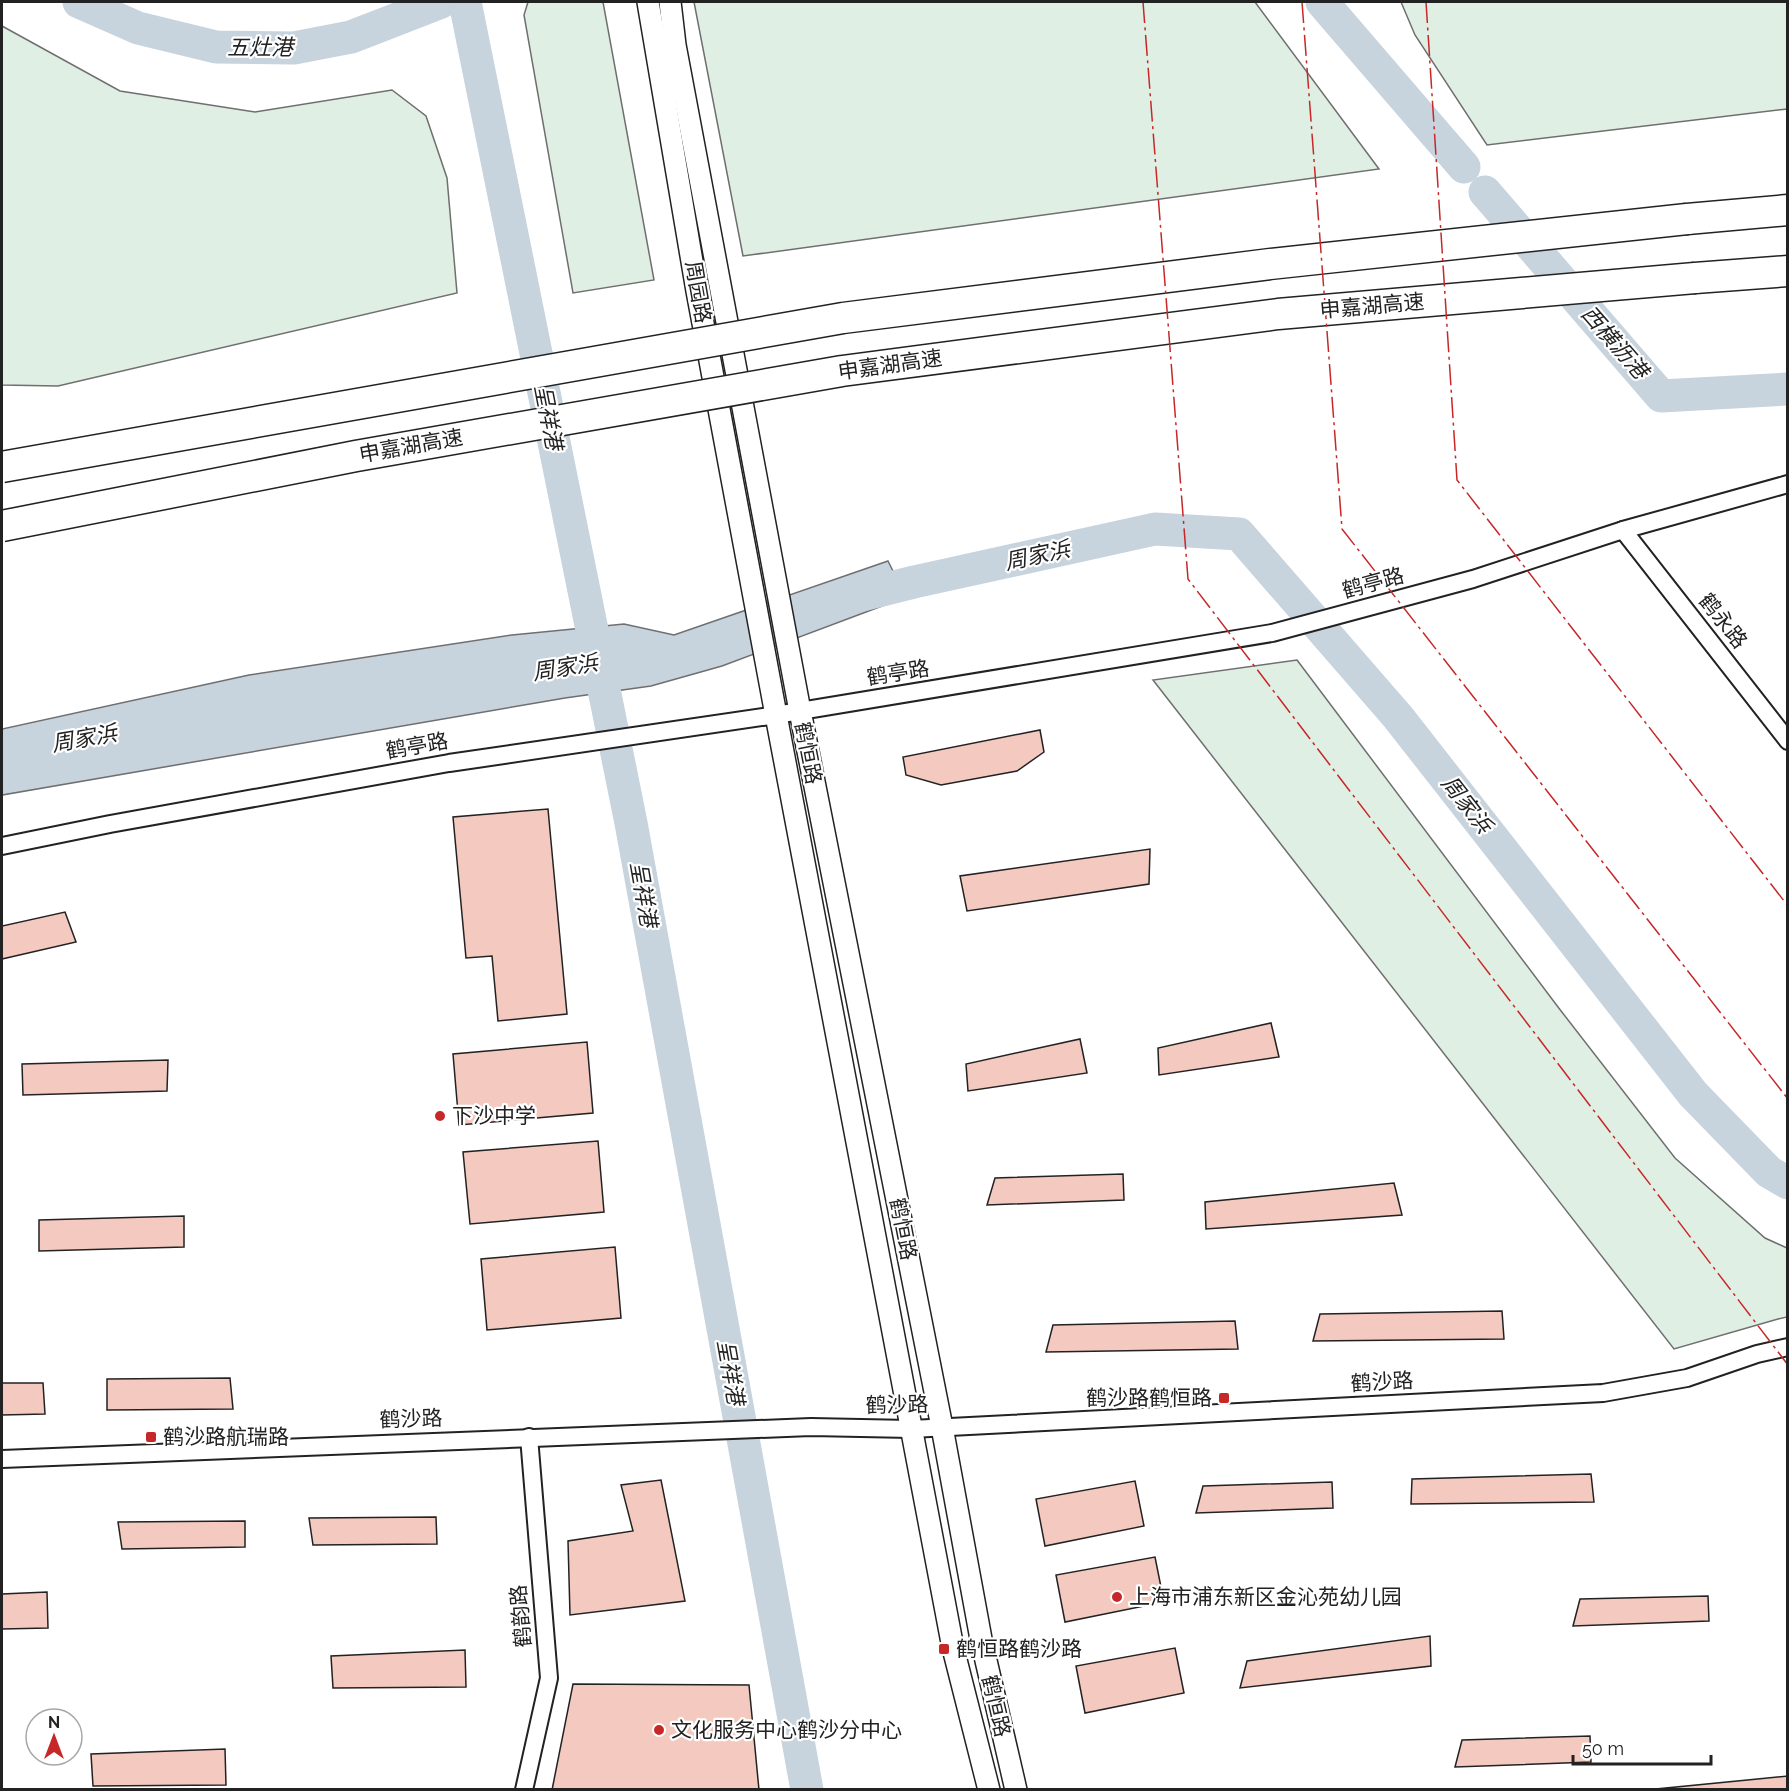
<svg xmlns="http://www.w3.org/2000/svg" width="1789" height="1791" font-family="Raleway,'Noto Sans SC',sans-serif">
<rect width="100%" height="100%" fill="#fff"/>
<g fill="#e0efe3" stroke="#6f6f6f" stroke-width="1.5">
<path d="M528 2H603L654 280 573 293 524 15Z"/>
<path d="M694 2H1255L1379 169 743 256Z"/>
<path d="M1401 2H1787V109L1487 145 1415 35Z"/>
<path d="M2 26 120 91 255 112 392 90 426 116 447 178 457 293 58 386 2 385Z"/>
<path d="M1297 660 1558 1007 1675 1158 1765 1238 1787 1248V1317L1778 1319 1674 1349 1153 680Z"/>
</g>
<path fill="#c7d3dd" stroke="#6f6f6f" stroke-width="1.5" d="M888 561 906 597 722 666 651 686 565 698 2 795V729L249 675 512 635 624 624 674 635Z"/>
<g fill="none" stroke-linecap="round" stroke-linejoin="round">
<g stroke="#c7d3dd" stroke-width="33">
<path d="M79 2 138 28 216 47 294 48 351 37 441 2"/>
<path d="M465 2 631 823 807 1790"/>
<path d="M1322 2 1464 167"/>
<path d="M1485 192 1661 396 1788 389"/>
<path d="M858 596 914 582 1155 529 1239 534 1398 717 1693 1094 1769 1172 1788 1183"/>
</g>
</g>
<g fill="#f3c9c0" stroke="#222" stroke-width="1.5">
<path d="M1040 730 1044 752 1017 771 941 785 906 775 903 757Z"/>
<path d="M548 809 567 1014 498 1021 492 956 466 958 453 817Z"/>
<path d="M1150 849 1149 884 967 911 960 876Z"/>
<path d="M65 912 76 942 2 959V926Z"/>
<path d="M1271 1023 1279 1057 1159 1075 1158 1048Z"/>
<path d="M1080 1039 1087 1073 968 1091 966 1064Z"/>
<path d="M587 1042 593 1113 459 1125 453 1054Z"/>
<path d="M168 1060 167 1091 23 1095 22 1064Z"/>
<path d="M598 1141 604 1212 470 1224 463 1152Z"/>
<path d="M1123 1174 1124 1200 987 1205 995 1178Z"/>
<path d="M1394 1183 1402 1215 1206 1229 1205 1202Z"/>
<path d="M184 1216V1247L39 1251V1220Z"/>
<path d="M615 1247 621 1318 487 1330 481 1259Z"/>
<path d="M1502 1311 1504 1339 1313 1341 1320 1314Z"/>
<path d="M1235 1321 1238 1349 1046 1352 1053 1325Z"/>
<path d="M230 1378 233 1409 107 1410V1379Z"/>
<path d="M2 1383H43L45 1414 2 1415Z"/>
<path d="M1591 1474 1594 1502 1411 1504 1412 1479Z"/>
<path d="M661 1480 685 1601 570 1615 568 1541 633 1531 621 1485Z"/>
<path d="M1135 1481 1144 1526 1045 1546 1036 1499Z"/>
<path d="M1332 1482 1333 1508 1196 1513 1203 1486Z"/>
<path d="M436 1517 437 1544 313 1545 309 1518Z"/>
<path d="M245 1521V1547L122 1549 118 1522Z"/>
<path d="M1155 1557 1164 1602 1065 1622 1056 1575Z"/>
<path d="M47 1592 48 1628 2 1629V1594Z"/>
<path d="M1708 1596 1709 1621 1573 1626 1580 1599Z"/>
<path d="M1430 1636 1431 1666 1240 1688 1247 1661Z"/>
<path d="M1175 1648 1184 1693 1085 1713 1076 1666Z"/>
<path d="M465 1650 466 1687 333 1688 331 1656Z"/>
<path d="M573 1684 749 1685 759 1790H552Z"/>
<path d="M1590 1736 1591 1762 1455 1767 1462 1740Z"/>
<path d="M225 1749 226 1785 93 1786 91 1754Z"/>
<path d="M1788 1776V1790H1656V1789Z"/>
</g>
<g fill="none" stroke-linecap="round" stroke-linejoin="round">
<g stroke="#222" stroke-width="20">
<g id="minor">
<path d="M1623 530 1788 741"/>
<path d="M2 846 110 824 449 763 776 715 1272 633 1473 579 1623 530 1788 484"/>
<path d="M2 1459 811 1427 911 1429 1603 1393 1687 1378 1757 1354 1788 1347"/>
<path d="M524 1790 549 1678 529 1437"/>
</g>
</g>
<g stroke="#222" stroke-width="24">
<g id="tertiary">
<path d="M648 2 697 291 776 715 953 1648 989 1790"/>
<path d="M670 2 675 45 800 711 942 1427 981 1639 1016 1790"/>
</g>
</g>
<g stroke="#222" stroke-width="33">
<g id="motorway">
<path d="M1687 219 1788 210"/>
<path d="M1695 278 1788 271"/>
</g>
</g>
<use href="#minor" stroke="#fff" stroke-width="16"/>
<use href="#tertiary" stroke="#fff" stroke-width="21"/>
<use href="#motorway" stroke="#fff" stroke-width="30"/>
<g stroke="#222" stroke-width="33" stroke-linecap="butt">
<g id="motorway-bridge">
<path d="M2 467 843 318 1270 264 1687 219"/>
<path d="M2 526 356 456 842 371 1278 314 1695 278"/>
</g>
</g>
<use href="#motorway-bridge" stroke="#fff" stroke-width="30"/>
<g stroke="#c62828" stroke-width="1.5" stroke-dasharray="21 4.5 3 4.5" stroke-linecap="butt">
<path d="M1143 2 1188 579 1788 1365"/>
<path d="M1302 2 1342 529 1788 1099"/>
<path d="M1426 2 1457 480 1788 906"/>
</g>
</g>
<g fill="#c62828" stroke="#fff" stroke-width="2">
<circle cx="440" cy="1116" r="6"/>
<rect x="1218" y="1392" width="12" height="12" rx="3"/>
<rect x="145" y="1431" width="12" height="12" rx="3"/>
<circle cx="1117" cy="1597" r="6"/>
<rect x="938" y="1643" width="12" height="12" rx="3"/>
<circle cx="659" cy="1730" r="6"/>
</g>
<g text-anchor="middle" stroke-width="4.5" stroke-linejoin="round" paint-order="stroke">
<g font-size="21" fill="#222" stroke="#fff">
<text transform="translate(698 292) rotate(80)" y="7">周园路</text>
<text transform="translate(1372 306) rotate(-5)" y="7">申嘉湖高速</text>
<text transform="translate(890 365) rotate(-8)" y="7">申嘉湖高速</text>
<text transform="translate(411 446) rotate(-10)" y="7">申嘉湖高速</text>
<text transform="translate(1373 583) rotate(-15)" y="7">鹤亭路</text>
<text transform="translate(1723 621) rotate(52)" y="7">鹤永路</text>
<text transform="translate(898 673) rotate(-9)" y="7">鹤亭路</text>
<text transform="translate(417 746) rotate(-10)" y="7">鹤亭路</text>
<text transform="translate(808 753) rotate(79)" y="7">鹤恒路</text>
<text transform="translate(903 1229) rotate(79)" y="7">鹤恒路</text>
<text transform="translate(1382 1382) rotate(-3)" y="7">鹤沙路</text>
<text transform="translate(897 1405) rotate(-1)" y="7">鹤沙路</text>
<text transform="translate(411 1419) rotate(-2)" y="7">鹤沙路</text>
<text transform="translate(521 1616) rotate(-95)" y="7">鹤韵路</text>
<text transform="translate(996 1706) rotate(77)" y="7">鹤恒路</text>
</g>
<g font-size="21" fill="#222" stroke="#fff" text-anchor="start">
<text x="452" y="1123">下沙中学</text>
<text x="1212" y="1405" text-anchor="end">鹤沙路鹤恒路</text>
<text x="163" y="1444">鹤沙路航瑞路</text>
<text x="1129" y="1604">上海市浦东新区金沁苑幼儿园</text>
<text x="956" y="1656">鹤恒路鹤沙路</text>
<text x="671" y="1737">文化服务中心鹤沙分中心</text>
</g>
<g font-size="22" font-style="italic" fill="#222" stroke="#fff">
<text x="260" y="55">五灶港</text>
<text transform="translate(1615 342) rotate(49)" y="8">西横沥港</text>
<text transform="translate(549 417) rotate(79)" y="8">呈祥港</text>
<text transform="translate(1037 555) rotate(-12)" y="8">周家浜</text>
<text transform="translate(565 667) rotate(-9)" y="8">周家浜</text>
<text transform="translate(84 738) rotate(-10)" y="8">周家浜</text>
<text transform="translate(1467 804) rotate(52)" y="8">周家浜</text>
<text transform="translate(644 894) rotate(80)" y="8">呈祥港</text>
<text transform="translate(731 1372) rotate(80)" y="8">呈祥港</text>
</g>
</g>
<rect width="1789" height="1791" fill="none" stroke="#222222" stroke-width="6"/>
<g transform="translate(54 1737)"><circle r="28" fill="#ffffff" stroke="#a7a7a7" stroke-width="1.5"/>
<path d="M0-4.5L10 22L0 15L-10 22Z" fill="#c62828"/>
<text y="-9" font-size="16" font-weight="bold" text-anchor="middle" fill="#222222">N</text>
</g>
<path d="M1573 1755v9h138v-9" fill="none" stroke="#222222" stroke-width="3"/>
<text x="1582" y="1755" font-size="18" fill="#222222" stroke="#ffffff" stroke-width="4.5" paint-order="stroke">50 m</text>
</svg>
